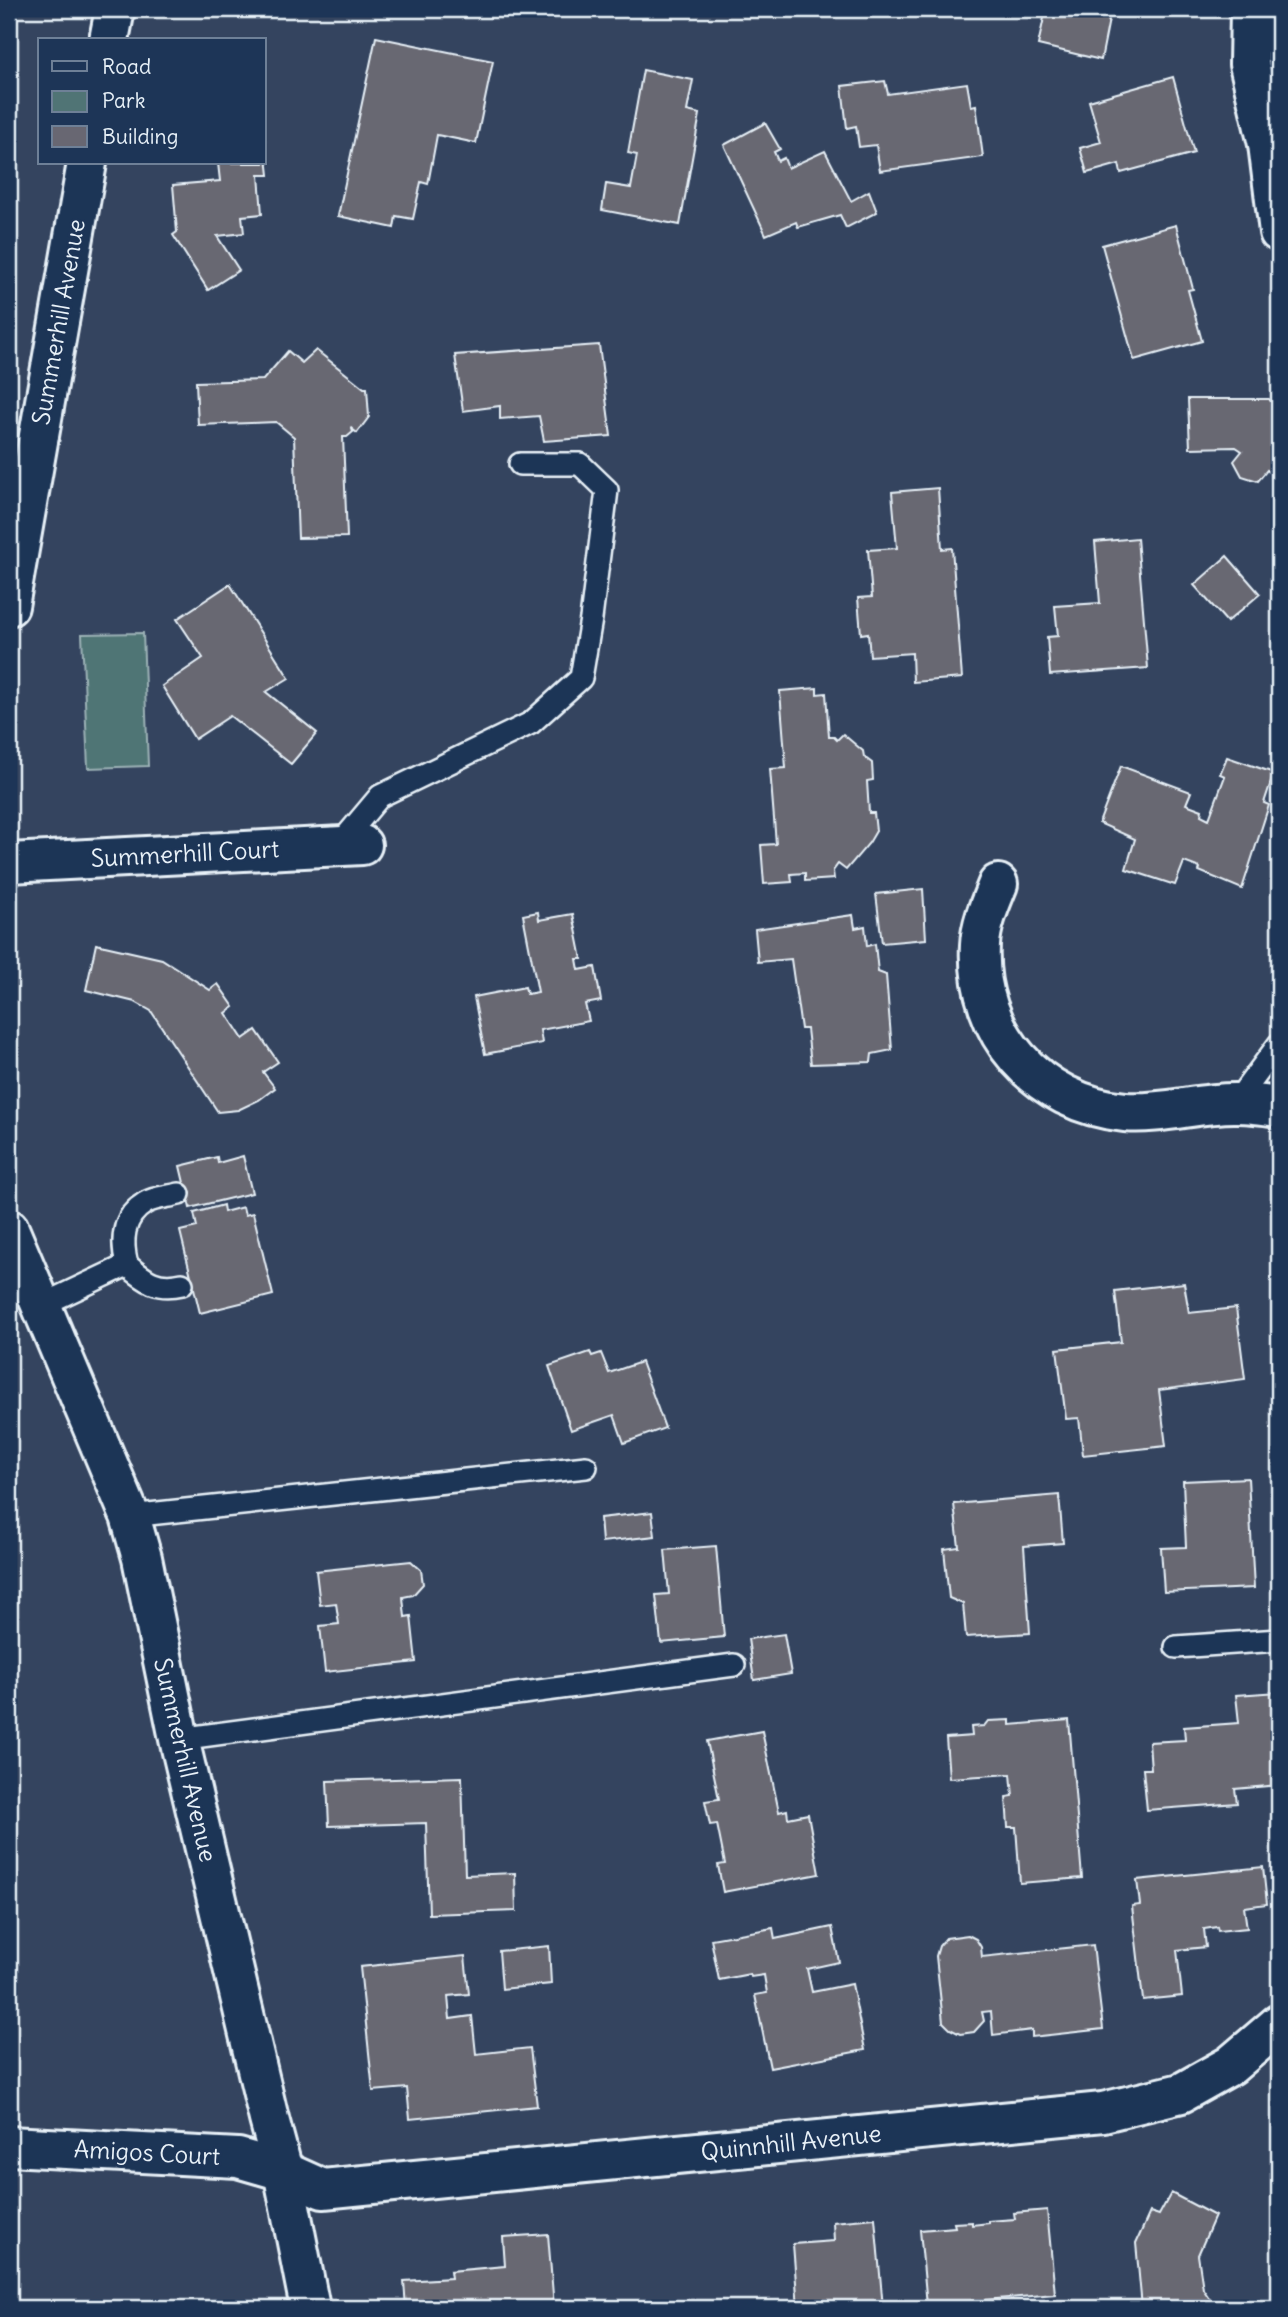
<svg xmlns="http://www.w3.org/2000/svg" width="1288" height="2317" font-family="Delius,sans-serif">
<rect width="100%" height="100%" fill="#34445f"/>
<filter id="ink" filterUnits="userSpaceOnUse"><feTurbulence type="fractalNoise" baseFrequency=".0143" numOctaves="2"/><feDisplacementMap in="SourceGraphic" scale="14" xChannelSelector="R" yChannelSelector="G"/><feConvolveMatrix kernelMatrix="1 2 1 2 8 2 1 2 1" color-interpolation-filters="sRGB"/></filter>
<g filter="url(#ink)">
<path fill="#507475" stroke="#9cb2b6" stroke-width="2" d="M143 633 148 766 88 768 82 634Z"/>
<g fill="#686772" stroke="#e8f1f8" stroke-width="2">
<path d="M1055 9H1111L1101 60 1038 45 1045 13 1053 15Z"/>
<path d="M376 37 493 61 476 143 437 135 428 184 421 182 413 219 396 216 394 228 338 216Z"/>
<path d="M643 70 693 80 687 111 700 114 680 225 602 210 606 184 631 188 637 155 628 153Z"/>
<path d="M1173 77 1194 153 1121 173 1119 164 1087 173 1080 148 1101 142 1089 101Z"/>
<path d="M885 81 888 94 967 83 971 106 976 105 983 157 880 171 876 145 859 147 856 126 847 128 842 86Z"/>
<path d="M765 123 780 149 774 152 778 161 784 158 788 168 825 151 851 201 869 191 877 212 846 228 840 215 798 227 796 222 766 235 724 145Z"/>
<path d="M264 130 269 175H259L262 214 242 216 244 233 217 236 239 270 208 290 173 235 177 232 173 185 220 181 218 163H264Z"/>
<path d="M1176 225 1193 289 1188 290 1202 341 1134 360 1102 245Z"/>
<path d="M599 345 611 436 544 441 539 416 500 419V406L463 411 455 355Z"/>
<path d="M316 350 364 388H367L369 417 357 433 352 429 353 432 347 437H343L347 537 298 538 294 437 276 422 198 425 196 382 263 380 288 351 302 363Z"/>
<path d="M1188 399H1269L1279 408V480L1267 470 1258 481 1242 476 1234 461 1242 451 1236 447 1190 448Z"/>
<path d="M938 488 942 549 952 548 962 678 913 682 912 653 870 656 868 633 861 634 858 598 872 597 868 550 897 548 892 492Z"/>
<path d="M1137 538 1148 668 1050 675 1047 637 1058 636 1055 606 1100 603 1095 542Z"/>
<path d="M1227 556 1260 594 1227 622 1194 585Z"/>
<path d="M230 584 289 678 266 692 317 733 291 764 230 716 195 739 162 686 203 658 177 619Z"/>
<path d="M817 688V694L826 693 829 737H834L837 740 843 734 863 751 864 757 872 763 873 780 867 781 869 813H874L876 831 869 843 846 870 838 864 833 871 834 879 805 881V873L791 874 792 882 764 884 761 845 776 844 770 769 786 768 780 691Z"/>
<path d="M1227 757 1274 773 1264 803 1269 805 1242 889 1199 871 1200 868 1184 862 1175 885 1126 869 1135 839 1099 823 1121 766 1191 792 1186 804 1202 810 1201 815 1209 819 1225 776 1220 774Z"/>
<path d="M923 889 926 939 882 943 876 894Z"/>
<path d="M538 912 539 920 573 914 582 959H577L579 970 595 967 601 1001 585 1004 589 1021 540 1030 542 1043 485 1054 474 997 525 987 527 994 538 992 523 915Z"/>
<path d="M853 915 855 928 865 926 867 946 875 944 878 972 886 975 892 1050 872 1054 871 1062 811 1064 807 1029H801L791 959 758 962 755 929Z"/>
<path d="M96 944 162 959 210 990 218 984 234 1007 226 1013 243 1039 256 1030 278 1062 263 1072 275 1088 259 1100 238 1110 218 1112 151 1011 135 1002 86 990Z"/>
<path d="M243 1156 252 1193 190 1208 180 1166 217 1157 218 1163Z"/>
<path d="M223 1205 224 1212 243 1207 245 1215 253 1213 273 1295 200 1313 180 1231 197 1227 194 1213Z"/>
<path d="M1184 1283 1189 1313 1236 1308 1245 1379 1159 1390 1166 1446 1083 1455 1079 1418 1066 1419 1057 1349 1121 1342 1115 1291Z"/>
<path d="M590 1352 592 1356 601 1353 609 1373 641 1362 665 1428 624 1443 614 1415 571 1430 549 1366Z"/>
<path d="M1248 1478 1254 1588 1164 1592 1161 1548 1186 1547 1183 1481Z"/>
<path d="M1059 1495 1063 1543 1024 1546 1030 1633 966 1637 963 1604 949 1598 944 1549 959 1547 954 1504Z"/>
<path d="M652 1512 655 1536 602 1542 600 1518Z"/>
<path d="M716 1546 724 1637 661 1643 656 1595 669 1594 665 1550Z"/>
<path d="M411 1561 421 1570 423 1584 413 1595 403 1597 405 1617 411 1616 416 1662 325 1672 320 1626 339 1624 336 1603 320 1605 316 1571Z"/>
<path d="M784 1634 791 1674 754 1680 748 1639Z"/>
<path d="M1279 1692V1785L1235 1789 1237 1803 1147 1810 1143 1769H1151L1149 1742 1185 1740 1184 1727 1239 1723 1236 1695Z"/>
<path d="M1010 1720V1725L1069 1720 1082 1878 1020 1883 1016 1827H1008L1006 1797 1013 1796 1011 1774 949 1778 946 1738 972 1736 971 1727 984 1726 988 1721Z"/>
<path d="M762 1731 779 1812 787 1810 788 1818 808 1814 819 1874 723 1892 718 1865 725 1864 717 1824 710 1825 705 1801 719 1799 707 1741Z"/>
<path d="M462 1777 465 1875 515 1873 516 1911 429 1914 426 1823 329 1826 327 1781Z"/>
<path d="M1263 1867 1267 1904 1244 1907 1247 1928 1218 1931 1217 1927 1204 1929 1206 1947 1177 1950 1182 1996 1143 2000 1132 1906 1140 1905 1137 1880Z"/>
<path d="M832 1927 839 1962 807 1969 812 1992 852 1984 865 2050 770 2068 755 1995 767 1993 764 1975 751 1977 750 1974 719 1980 711 1939 773 1928 775 1939Z"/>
<path d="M968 1935 976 1939 981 1947 982 1957 1093 1945 1103 2029 1032 2037V2030L993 2035 991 2011 982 2012 984 2021 974 2032 960 2034 950 2029 943 2022 936 1956 939 1946 946 1938Z"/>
<path d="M549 1946 551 1984 502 1989 499 1951Z"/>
<path d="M465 1956 469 1994 448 1996 450 2019 472 2016 476 2054 530 2048 537 2106 410 2119 407 2088 373 2091 360 1967Z"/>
<path d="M1171 2193 1215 2216 1198 2255 1203 2289 1216 2308H1142L1136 2243 1150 2212 1159 2215Z"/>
<path d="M1047 2210 1055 2294 927 2305 920 2230 955 2227 954 2223 972 2222V2225L989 2223V2221L1015 2219 1014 2213Z"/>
<path d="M875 2218 883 2308H798L793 2244 834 2241 833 2222Z"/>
<path d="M548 2234 554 2308H406L404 2281 451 2278 450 2271 505 2266 503 2237Z"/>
</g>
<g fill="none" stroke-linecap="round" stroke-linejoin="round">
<g stroke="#e8f1f8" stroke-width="26">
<g id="lane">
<path d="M338 846 380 796 531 723 581 678 591 619 607 490 580 464H520"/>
<path d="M1236 1102 1279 1044"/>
<path d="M127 1265C121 1241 122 1217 145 1203 155 1197 168 1197 179 1194"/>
<path d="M42 1305 127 1265C146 1281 157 1290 182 1284"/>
<path d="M130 1516 586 1467"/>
<path d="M1176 1647 1279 1640"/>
<path d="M179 1739 734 1665"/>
</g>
</g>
<g stroke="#e8f1f8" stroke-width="44">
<g id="street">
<path d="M1250 9 1249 64 1268 144 1279 232"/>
<path d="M9 863 362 845"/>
<path d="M998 884C990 904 981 924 980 945 975 1033 1038 1104 1125 1112 1162 1115 1200 1102 1237 1103 1251 1103 1265 1105 1279 1107"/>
<path d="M9 2146 238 2158 283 2171 323 2189 1103 2112 1181 2093 1231 2065 1279 2024"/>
</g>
</g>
<g stroke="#e8f1f8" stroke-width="44">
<g id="secondary">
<path d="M109 40 115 9"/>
<path d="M9 606 87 163"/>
<path d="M9 1229 130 1516 142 1558 179 1739 269 2119 283 2171 310 2308"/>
</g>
</g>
<use href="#lane" stroke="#1d3557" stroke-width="21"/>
<use href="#street" stroke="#1d3557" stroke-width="38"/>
<use href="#secondary" stroke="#1d3557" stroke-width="38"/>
</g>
</g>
<g text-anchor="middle" stroke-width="5" stroke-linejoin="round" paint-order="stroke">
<g font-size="24" fill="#e8f1f8" stroke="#1d3557">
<text transform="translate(59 322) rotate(-80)" y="8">Summerhill Avenue</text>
<text transform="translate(185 854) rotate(-3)" y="8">Summerhill Court</text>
<text transform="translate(185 1760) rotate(77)" y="8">Summerhill Avenue</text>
<text transform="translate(791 2143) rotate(-6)" y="8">Quinnhill Avenue</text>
<text transform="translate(147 2153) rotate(3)" y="8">Amigos Court</text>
</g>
</g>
<rect width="1288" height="2317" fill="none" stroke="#1d3557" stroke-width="35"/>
<rect x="18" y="18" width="1253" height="2282" fill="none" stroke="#e8f1f8" stroke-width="2.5" filter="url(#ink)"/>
<rect x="38" y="38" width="228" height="126" fill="#1d3557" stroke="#6e8097" stroke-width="2"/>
<rect x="52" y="61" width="35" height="10" fill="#1d3557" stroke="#6e8097" stroke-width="2"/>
<text x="102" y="74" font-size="21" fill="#e8f1f8">Road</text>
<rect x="52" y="91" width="35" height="21" fill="#507475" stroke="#6e8097" stroke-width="2"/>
<text x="102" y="108" font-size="21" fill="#e8f1f8">Park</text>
<rect x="52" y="126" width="35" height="21" fill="#686772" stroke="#6e8097" stroke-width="2"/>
<text x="102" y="144" font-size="21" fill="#e8f1f8">Building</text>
</svg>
